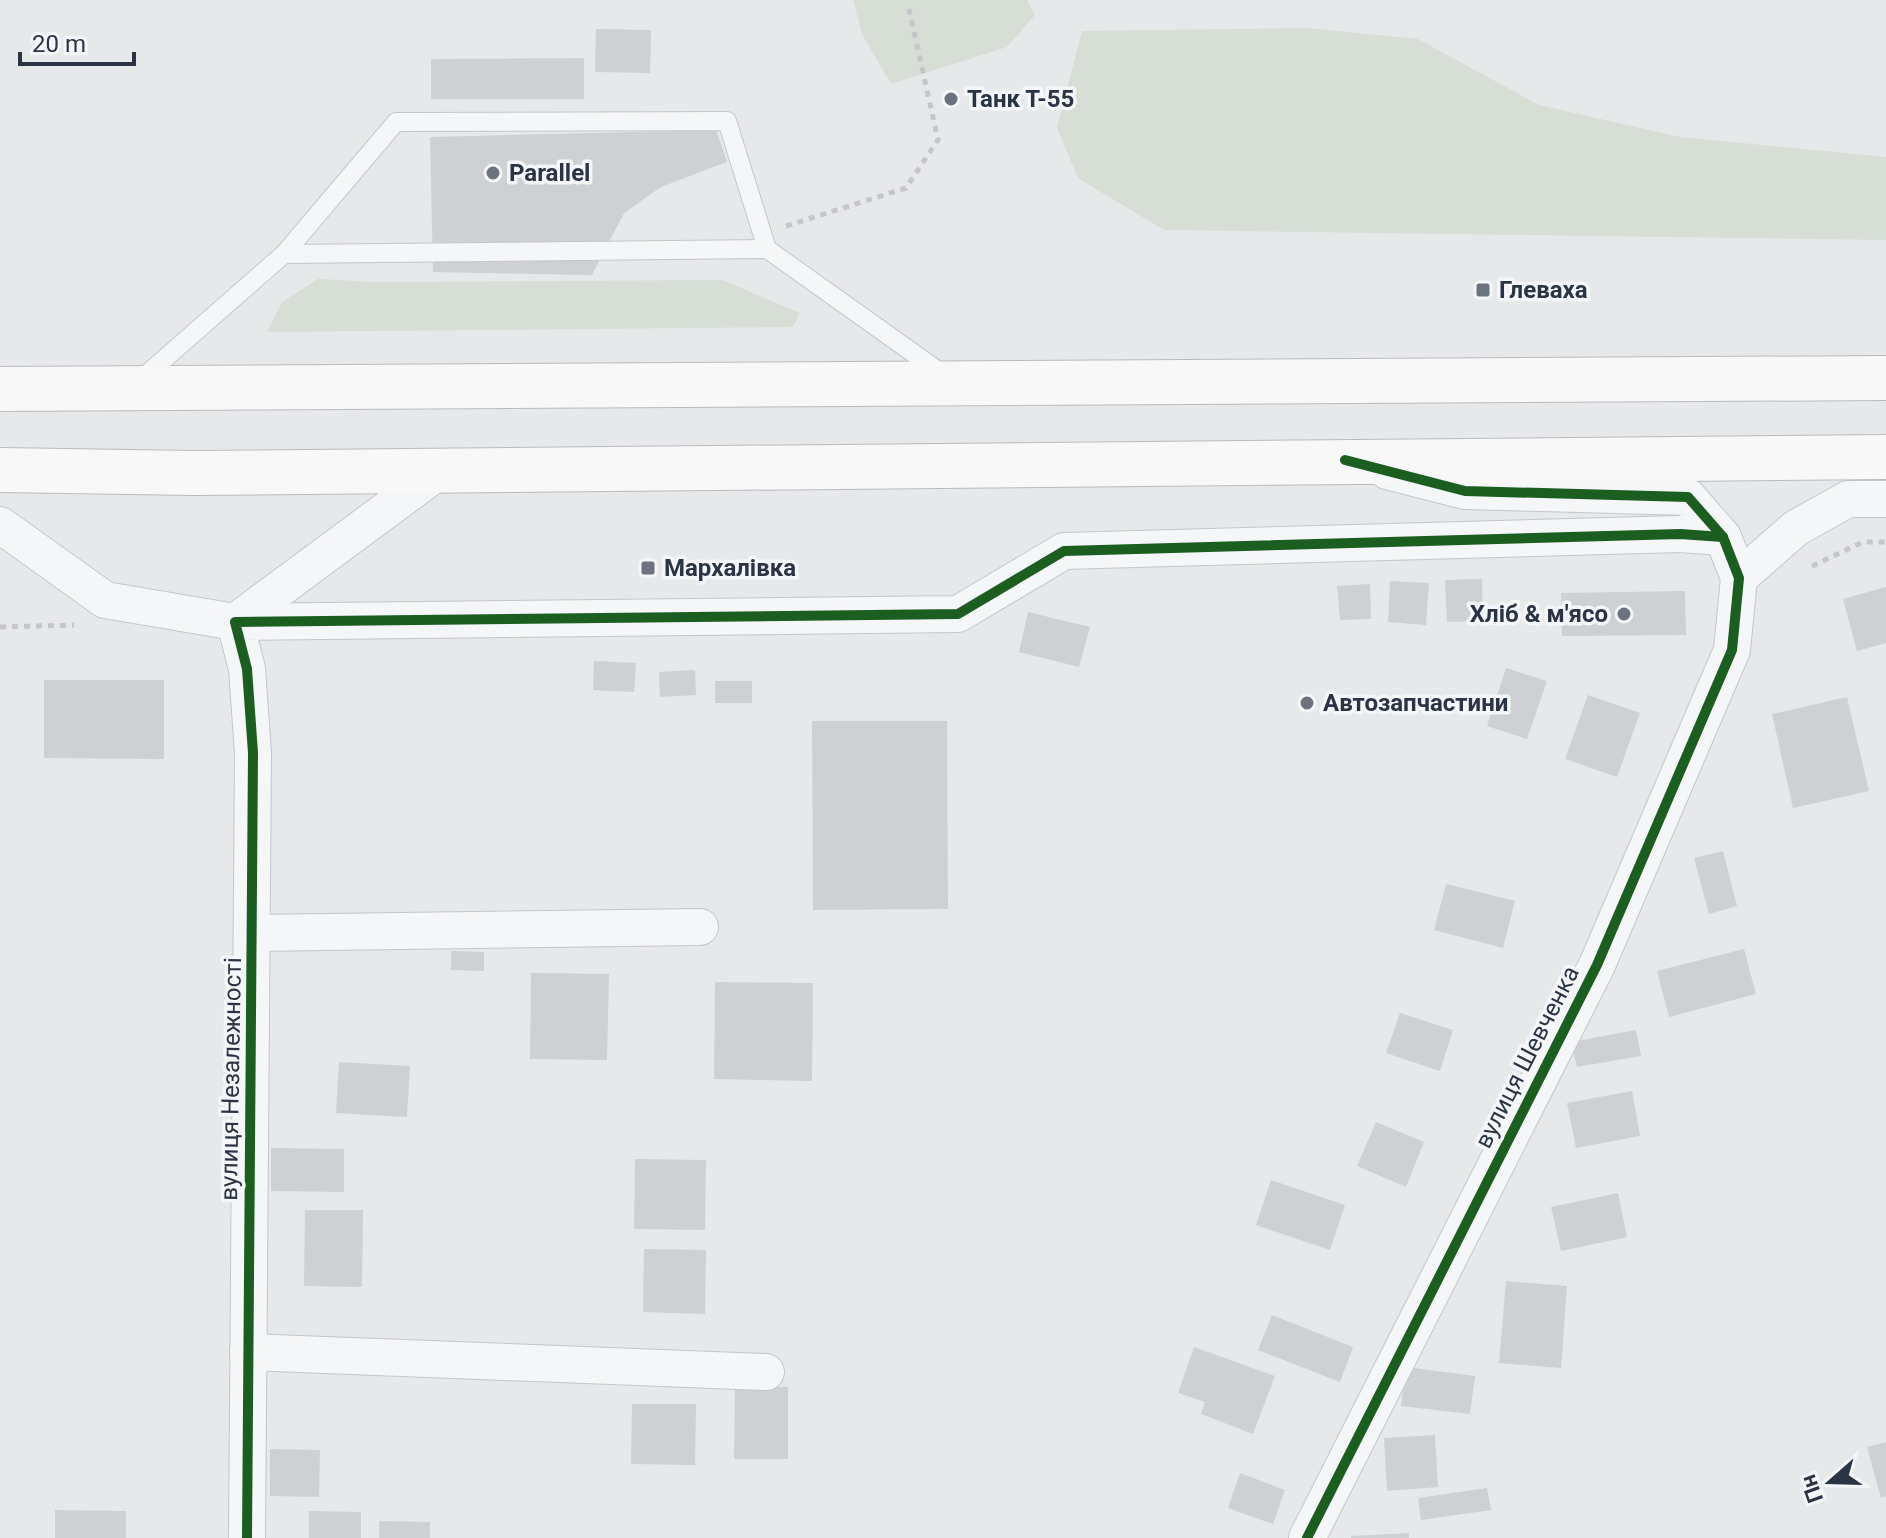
<svg xmlns="http://www.w3.org/2000/svg" width="1886" height="1538" font-family="Roboto,sans-serif">
<rect width="100%" height="100%" fill="#e6e8ea"/>
<g fill="#d6ded6">
<path d="M853 0H1027L1035 15 1007 47 891 84 862 34Z"/>
<path d="M1307 28 1418 39 1539 105 1680 137 1886 157V240L1164 230 1078 178 1057 128 1082 31Z"/>
<path d="M318 279 376 282 722 280 800 313 793 327 267 332 282 302Z"/>
</g>
<g fill="#ced0d3">
<path d="M596 29 651 30 650 73 595 72Z"/>
<path d="M584 58V99H431V59Z"/>
<path d="M716 130 727 162 661 187 624 213 592 275 433 272 430 137Z"/>
<path d="M1482 579 1483 621 1447 622 1445 580Z"/>
<path d="M1390 581 1429 583 1426 625 1388 622Z"/>
<path d="M1370 584 1371 619 1340 620 1337 586Z"/>
<path d="M1886 587V643L1857 651 1843 599Z"/>
<path d="M1685 591 1686 635 1562 636 1561 593Z"/>
<path d="M1028 612 1090 627 1079 667 1019 652Z"/>
<path d="M594 661 636 663 634 692 593 690Z"/>
<path d="M1506 668 1547 681 1527 739 1487 726Z"/>
<path d="M695 670 696 695 660 697 659 672Z"/>
<path d="M44 680H164V759L44 758Z"/>
<rect x="715" y="681" width="37" height="22"/>
<path d="M1588 695 1640 713 1617 777 1565 759Z"/>
<path d="M1847 697 1869 791 1793 808 1772 714Z"/>
<path d="M812 721H947L948 909 813 910Z"/>
<path d="M1723 851 1737 906 1709 914 1694 858Z"/>
<path d="M1446 884 1515 901 1503 948 1434 930Z"/>
<path d="M1744 949 1756 994 1669 1017 1657 971Z"/>
<path d="M451 951 484 952V971L451 970Z"/>
<path d="M531 973 609 974 607 1060 530 1059Z"/>
<path d="M715 982 813 983 812 1081 714 1079Z"/>
<path d="M1400 1013 1453 1030 1440 1071 1386 1053Z"/>
<path d="M1636 1030 1641 1056 1577 1067 1571 1042Z"/>
<path d="M339 1062 410 1066 407 1117 336 1113Z"/>
<path d="M1632 1091 1640 1136 1576 1148 1567 1103Z"/>
<path d="M1376 1122 1424 1142 1406 1187 1357 1166Z"/>
<path d="M271 1148 344 1149V1192L271 1191Z"/>
<path d="M635 1159 706 1160 705 1230 634 1229Z"/>
<path d="M1271 1180 1345 1205 1330 1250 1256 1225Z"/>
<path d="M1618 1193 1627 1237 1561 1251 1551 1207Z"/>
<path d="M305 1210H363L362 1287 304 1286Z"/>
<path d="M644 1249 706 1250 705 1314 643 1312Z"/>
<path d="M1506 1281 1567 1286 1561 1368 1499 1363Z"/>
<path d="M1272 1315 1353 1347 1340 1382 1258 1350Z"/>
<path d="M1194 1347 1275 1376 1253 1434 1201 1414 1205 1402 1178 1393Z"/>
<path d="M1406 1367 1475 1376 1470 1414 1401 1406Z"/>
<path d="M735 1386 788 1387V1459H734Z"/>
<path d="M632 1404H696L695 1465 631 1464Z"/>
<path d="M1435 1435 1438 1487 1387 1491 1384 1438Z"/>
<path d="M1886 1442V1496L1881 1498 1867 1447Z"/>
<path d="M270 1449 320 1450 319 1497 270 1496Z"/>
<path d="M1240 1473 1285 1490 1273 1524 1228 1508Z"/>
<path d="M1487 1488 1491 1510 1421 1520 1418 1498Z"/>
<path d="M55 1510 126 1511V1538H55Z"/>
<path d="M309 1511 361 1512V1538H309Z"/>
<path d="M379 1521 430 1522V1538H379Z"/>
<path d="M1409 1533V1538H1351V1536Z"/>
</g>
<g fill="none" stroke-linecap="round" stroke-linejoin="round">
<g stroke="#c4c6c8" stroke-width="20">
<g id="lane">
<path d="M284 254 396 122 727 121 767 249"/>
<path d="M138 382 284 254 767 249 944 375"/>
</g>
</g>
<g stroke="#c4c6c8" stroke-width="38">
<g id="street">
<path d="M0 525 105 600 235 622 443 468"/>
<path d="M1739 578 1796 528 1848 499H1886"/>
<path d="M252 933 700 927"/>
<path d="M248 1352 766 1372"/>
<path d="M247 1538 253 753 247 669 235 622 958 614 1064 551 1680 534 1723 537"/>
<path d="M1307 1538 1597 965 1732 650 1739 578 1723 537 1688 497 1465 491 1387 471"/>
</g>
</g>
<g stroke="#b8bbbf" stroke-width="46">
<g id="highway">
<path d="M0 389 1886 378"/>
<path d="M0 470 194 473 1886 457"/>
</g>
</g>
<g stroke="#c5c6ca" stroke-width="5" stroke-dasharray="6 6" stroke-linecap="butt">
<path d="M786 226 906 188 938 140 909 9"/>
<path d="M1812 566 1863 542H1886"/>
<path d="M0 627 74 625"/>
</g>
<use href="#lane" stroke="#f5f6f7" stroke-width="18"/>
<use href="#street" stroke="#f5f6f7" stroke-width="36"/>
<use href="#highway" stroke="#f8f8f8" stroke-width="44"/>
<g stroke="#f4f6f9" stroke-width="15">
<g id="cycleway">
<path d="M247 1538 253 753 247 669 235 622 958 614 1064 551 1680 534 1723 537"/>
<path d="M1307 1538 1597 965 1732 650 1739 578 1723 537 1688 497 1465 491 1345 460"/>
</g>
</g>
<use href="#cycleway" stroke="#1b5e20" stroke-width="10"/>
</g>
<g fill="#6c737f" stroke="#f4f6f9" stroke-width="3">
<circle cx="951" cy="99" r="8"/>
<circle cx="493" cy="173" r="8"/>
<rect x="1475" y="282" width="16" height="16" rx="4"/>
<rect x="640" y="560" width="16" height="16" rx="4"/>
<circle cx="1624" cy="614" r="8"/>
<circle cx="1307" cy="703" r="8"/>
</g>
<g text-anchor="middle" stroke-width="7" stroke-linejoin="round" paint-order="stroke">
<g font-size="24" font-weight="bold" fill="#2b3445" stroke="#f4f6f9" text-anchor="start">
<text x="967" y="107">Танк Т-55</text>
<text x="509" y="181">Parallel</text>
<text x="1499" y="298">Глеваха</text>
<text x="664" y="576">Мархалівка</text>
<text x="1608" y="622" text-anchor="end">Хліб &amp; м'ясо</text>
<text x="1323" y="711">Автозапчастини</text>
</g>
<g font-size="24" fill="#2b3445" stroke="#f4f6f9">
<text transform="translate(1527 1057) rotate(-63)" y="8">вулиця Шевченка</text>
<text transform="translate(231 1079) rotate(-89)" y="8">вулиця Незалежності</text>
</g>
</g>
<g transform="translate(1830 1482) rotate(250)" stroke="#f4f6f9" stroke-width="6" paint-order="stroke">
<path d="M0-6L14 30L0 20L-14 30Z" fill="#2b3445"/>
<text y="-12" font-size="22" font-weight="bold" text-anchor="middle" fill="#2b3445">Пн</text>
</g>
<path d="M20 52v12h114v-12" fill="none" stroke="#2b3445" stroke-width="4"/>
<text x="32" y="52" font-size="24" fill="#2b3445" stroke="#f4f6f9" stroke-width="6" paint-order="stroke">20 m</text>
</svg>
